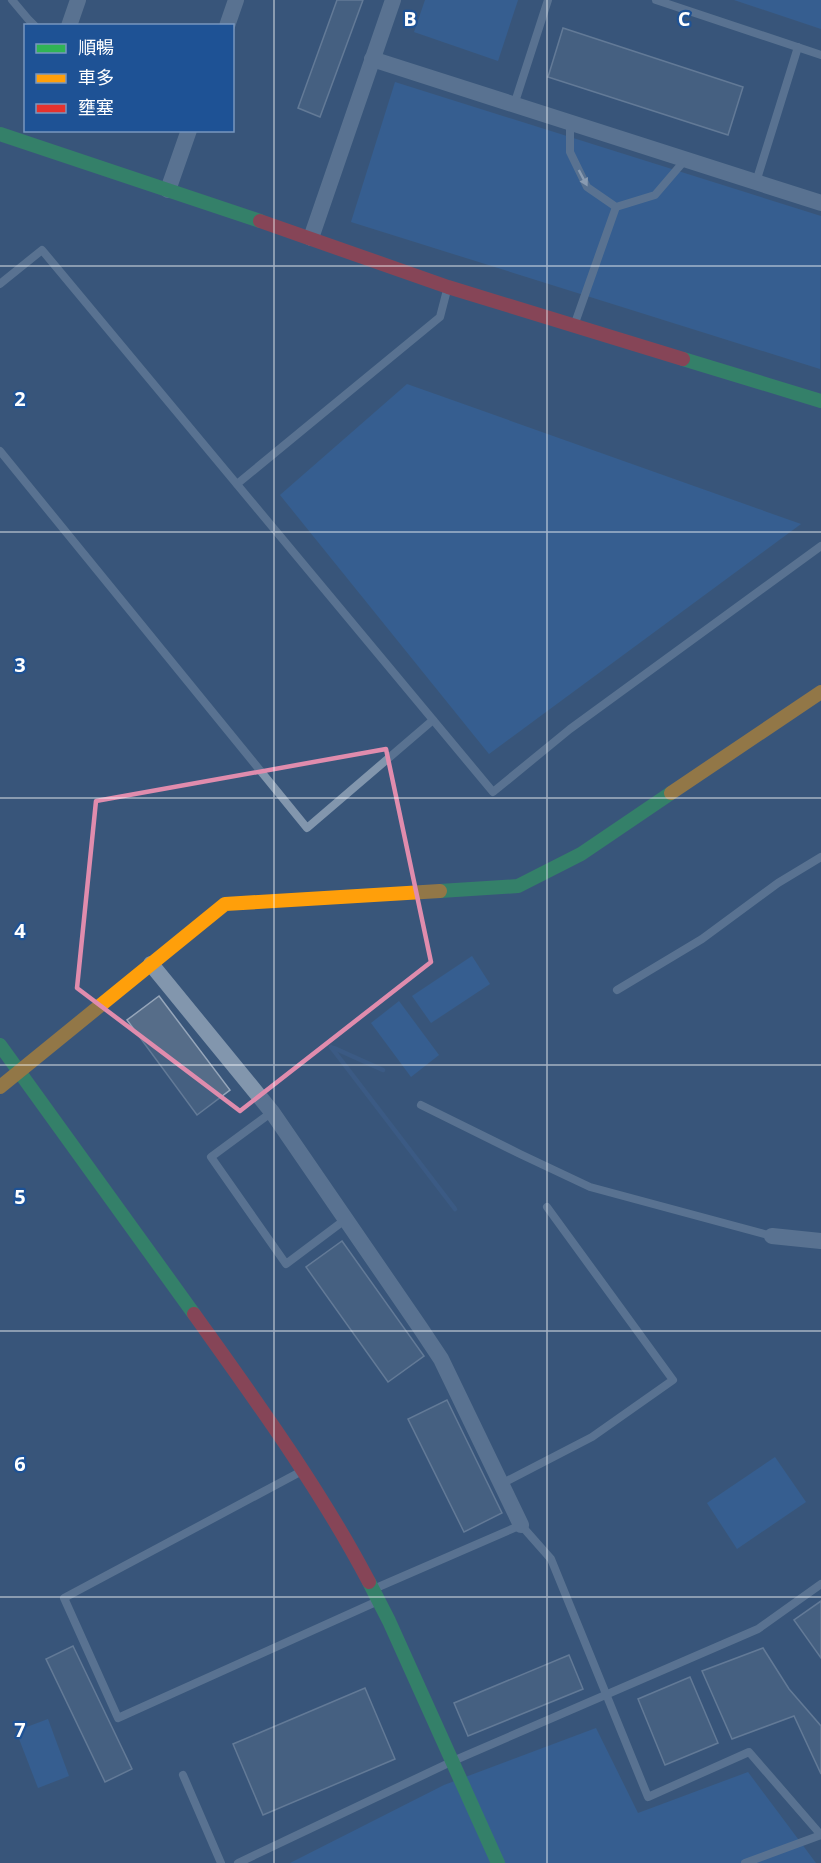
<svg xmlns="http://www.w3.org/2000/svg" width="821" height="1863" font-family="'Open Sans','Noto Sans TC',sans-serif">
<rect width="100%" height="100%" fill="#39567a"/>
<g fill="#3369ab">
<path d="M425 0H518L498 61 414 32Z"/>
<path d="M734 0H821V29Z"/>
<path d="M395 82 821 216 820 369 351 222Z"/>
<path d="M407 384 801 524 489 754 280 495Z"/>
<path d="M472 956 490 984 431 1023 412 996Z"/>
<path d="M399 1001 439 1055 411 1077 371 1023Z"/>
<path d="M775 1457 806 1502 737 1549 707 1503Z"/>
<path d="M48 1719 69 1776 38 1788 16 1731Z"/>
<path d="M596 1728 638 1813 748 1772 816 1863H290L444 1785Z"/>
</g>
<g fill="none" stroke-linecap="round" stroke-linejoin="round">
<g stroke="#3e6190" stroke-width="4.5">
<path d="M331 1047 455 1209"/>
<path d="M334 1048 383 1070"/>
</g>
</g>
<g fill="#566d89" stroke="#96a6ba" stroke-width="1.5">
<path d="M337 0H363L320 117 298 108Z"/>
<path d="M563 28 743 87 728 135 548 77Z"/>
<path d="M159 996 230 1090 197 1115 127 1020Z"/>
<path d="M342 1241 424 1356 388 1382 306 1267Z"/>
<path d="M447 1400 502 1513 464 1532 408 1419Z"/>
<path d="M821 1601V1658L794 1620Z"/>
<path d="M73 1646 132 1769 105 1782 46 1659Z"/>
<path d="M763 1648 789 1689 821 1726V1774L794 1716 732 1739 702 1671Z"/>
<path d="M569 1655 583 1689 468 1736 454 1703Z"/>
<path d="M690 1677 718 1743 665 1765 638 1699Z"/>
<path d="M365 1688 395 1759 263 1815 233 1744Z"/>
</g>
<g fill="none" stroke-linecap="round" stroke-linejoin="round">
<g stroke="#8296ad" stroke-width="8">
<path d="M12 0 28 19 35 26"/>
<path d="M656 0 821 55"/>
<path d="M514 105 548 0"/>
<path d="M570 123V152L587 187 616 207 655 195 685 160"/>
<path d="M756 182 798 47"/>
<path d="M0 284 42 250 493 792 570 729 821 546"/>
<path d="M575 323 616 207"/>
<path d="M0 451 307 828 433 720"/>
<path d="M237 484 440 317 447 290"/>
<path d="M617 990 702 939 778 883 821 857"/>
<path d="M421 1105 520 1154 590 1187 772 1236"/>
<path d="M272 1112 211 1157 286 1264 346 1219"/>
<path d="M302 1471 64 1598 118 1718 378 1601"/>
<path d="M501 1484 592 1437 673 1380 547 1207"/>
<path d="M376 1588 521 1525 551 1559 648 1797 749 1752 821 1835"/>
<path d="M183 1775 221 1863"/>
<path d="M238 1863 453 1761 758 1629 821 1584"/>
<path d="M745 1863 821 1835"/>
</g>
<g stroke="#8296ad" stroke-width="16">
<path d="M69 26 78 0"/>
<path d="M227 26 236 0"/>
<path d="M372 59 821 203"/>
<path d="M168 190 189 130"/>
<path d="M311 238 393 0"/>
<path d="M151 964 272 1112 419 1326 441 1359 521 1525"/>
<path d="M772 1236 821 1241"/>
</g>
<g stroke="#30b455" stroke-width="14">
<path d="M0 134 260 221"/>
<path d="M683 359 821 401"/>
<path d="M440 891 518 886 581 854 671 793"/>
<path d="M0 1045 194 1314"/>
<path d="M369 1582 389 1621 498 1863"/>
</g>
<g stroke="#ff9f0a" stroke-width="14">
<path d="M671 793 821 692"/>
<path d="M0 1087 225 904 440 891"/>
</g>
<g stroke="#e5322d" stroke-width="14">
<path d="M260 221 448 287 683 359"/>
<path d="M194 1314C256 1401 319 1487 369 1582"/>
</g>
</g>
<defs><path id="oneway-solid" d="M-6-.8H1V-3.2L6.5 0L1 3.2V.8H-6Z" transform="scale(1.5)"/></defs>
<use fill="#eceff3" href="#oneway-solid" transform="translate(583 178) rotate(62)"/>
<path d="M0 0H821V1863H0ZM386 749 431 962 240 1111 77 988 96 801Z" fill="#39567a" fill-opacity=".55" fill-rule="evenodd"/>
<path fill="none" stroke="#e08cad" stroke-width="4.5" stroke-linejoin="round" d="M386 749 431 962 240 1111 77 988 96 801Z"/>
<path fill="none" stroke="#fff" stroke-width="1.5" stroke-opacity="0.55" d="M274 0V1863M547 0V1863M0 266H821M0 532H821M0 798H821M0 1065H821M0 1331H821M0 1597H821"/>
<g font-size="20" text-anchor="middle" font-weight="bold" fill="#fff" stroke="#1e5295" stroke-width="4.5" stroke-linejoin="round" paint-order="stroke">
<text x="410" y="26">B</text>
<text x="684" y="26">C</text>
<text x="20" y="406">2</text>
<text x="20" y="672">3</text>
<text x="20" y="938">4</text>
<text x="20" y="1204">5</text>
<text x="20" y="1471">6</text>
<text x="20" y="1737">7</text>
</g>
<rect x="24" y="24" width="210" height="108" fill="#1e5295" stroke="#7897bf" stroke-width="1.5"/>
<rect x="36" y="44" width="30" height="9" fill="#30b455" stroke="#7897bf" stroke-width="1.5"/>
<text x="78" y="54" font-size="18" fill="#ffffff">順暢</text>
<rect x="36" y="74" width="30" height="9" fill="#ff9f0a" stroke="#7897bf" stroke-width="1.5"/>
<text x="78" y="84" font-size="18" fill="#ffffff">車多</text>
<rect x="36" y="104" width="30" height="9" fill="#e5322d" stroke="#7897bf" stroke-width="1.5"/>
<text x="78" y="114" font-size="18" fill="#ffffff">壅塞</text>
</svg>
